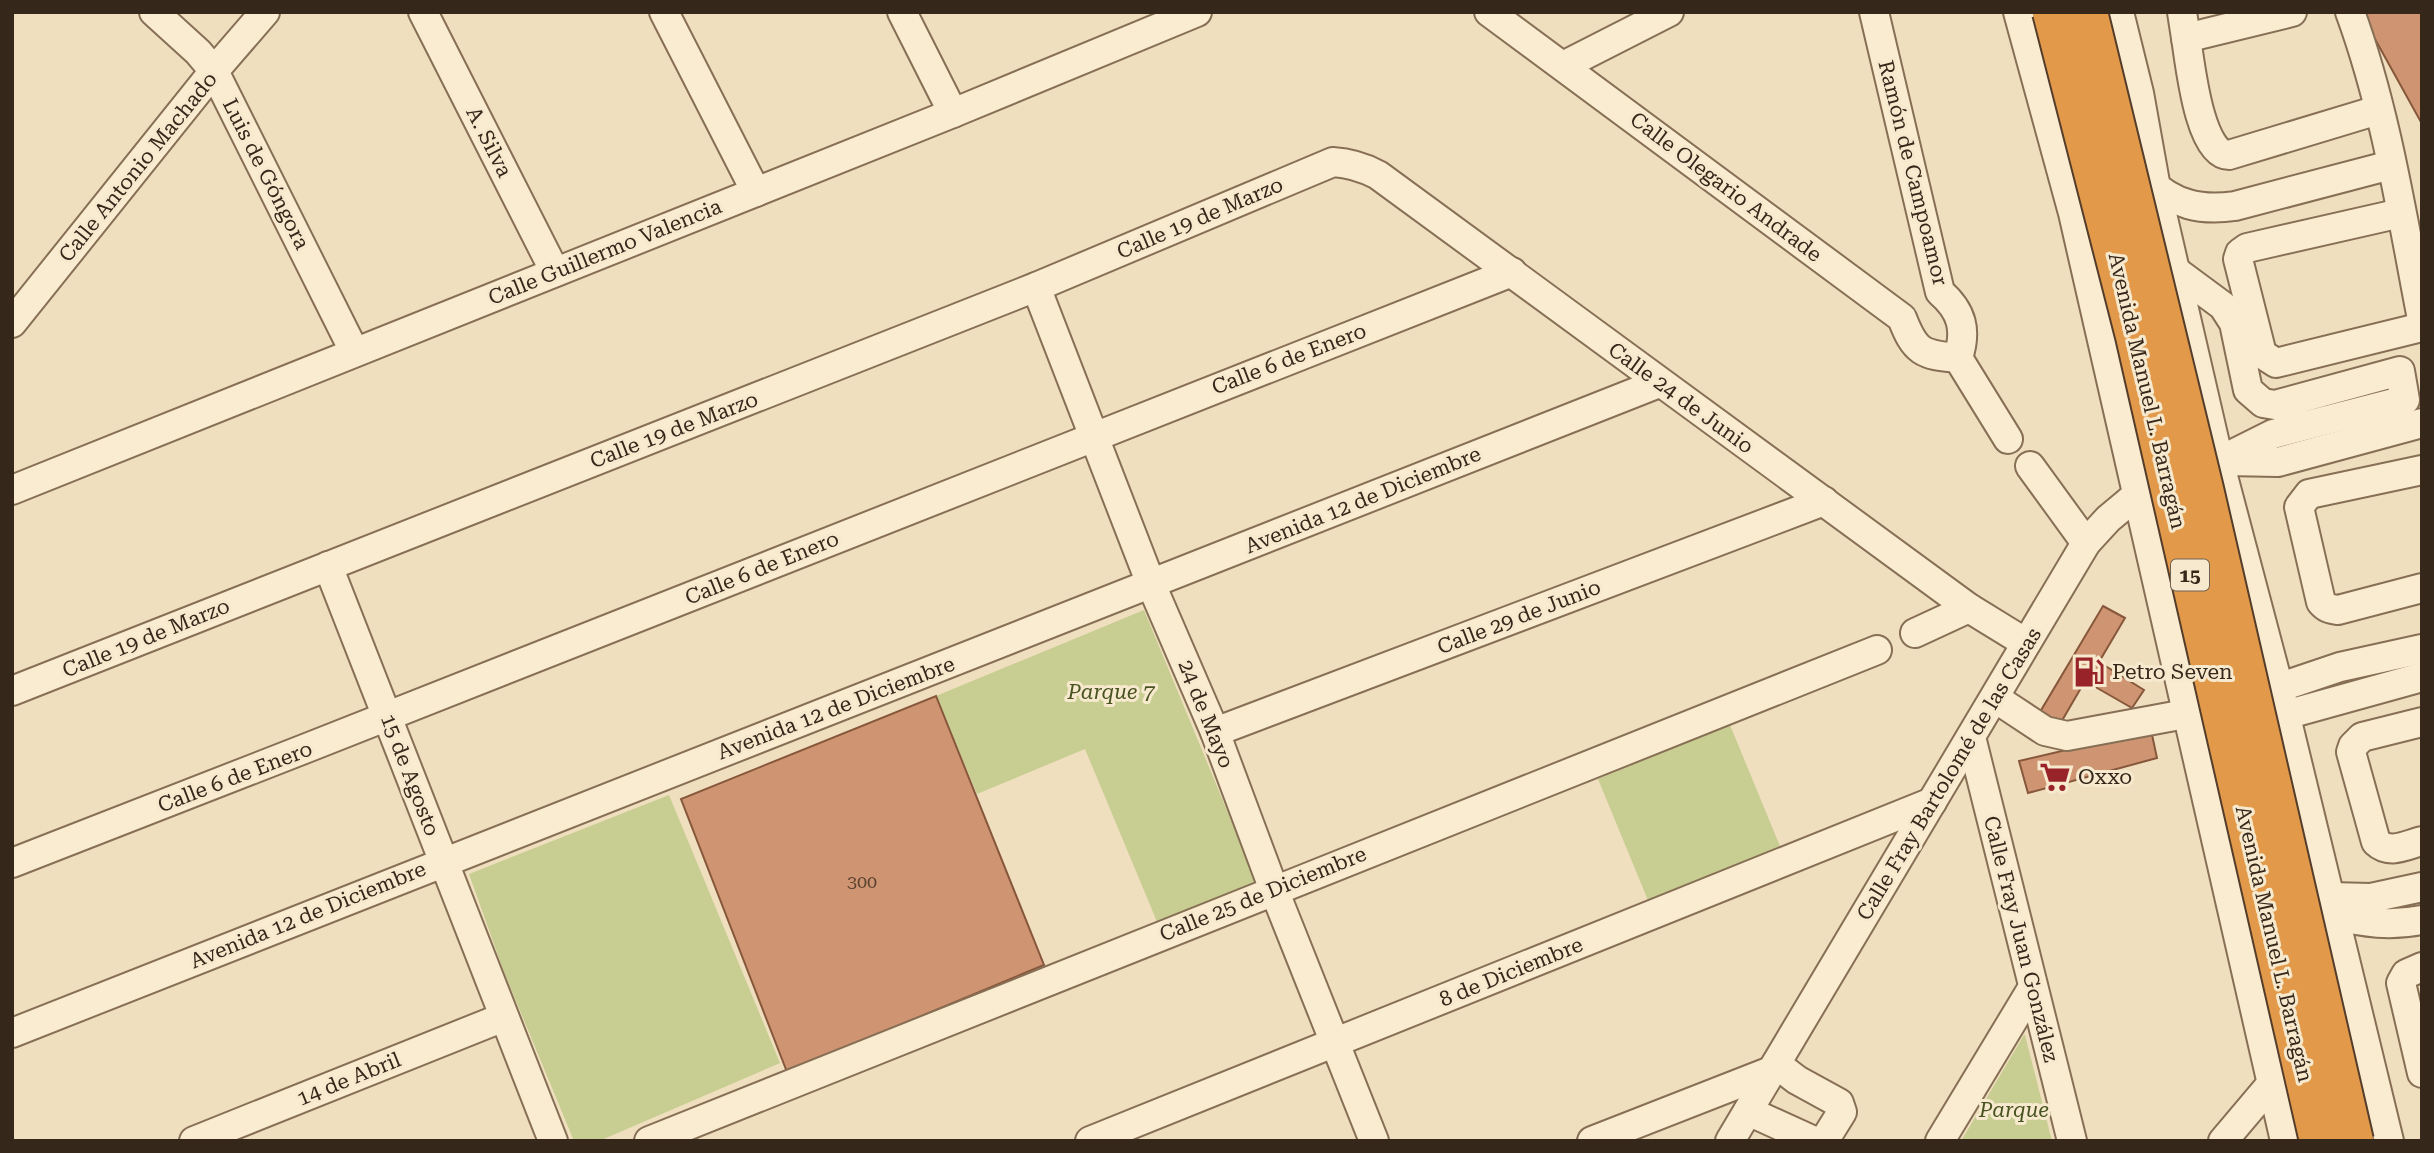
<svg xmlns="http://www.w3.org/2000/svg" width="2434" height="1153" font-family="'Roboto Serif',serif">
<rect width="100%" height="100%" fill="#efdfbe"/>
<g fill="#c8cd92">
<path d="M1144 610 1257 883 1158 924 1085 749 977 794 936 696Z"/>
<path d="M1730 725 1784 856 1652 910 1598 779Z"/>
<path d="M669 795 780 1063 599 1141H574L504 972 469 874Z"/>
<path d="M2025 1035 2052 1141H1961L2024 1035Z"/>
</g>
<g fill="#cf9572" stroke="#87573b" stroke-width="2">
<path d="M2360 12H2422V124Z"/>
<path d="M2103 606 2125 618 2099 662 2144 690 2132 708 2085 681 2060 724 2040 712Z"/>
<path d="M936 696 1044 965 787 1072 681 799Z"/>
<path d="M2151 730 2157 758 2028 793 2019 761Z"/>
</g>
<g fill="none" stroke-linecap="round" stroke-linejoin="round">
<g stroke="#876f56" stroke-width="32">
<g id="minor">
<path d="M154 12 198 52 214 71 354 351"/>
<path d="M423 12 555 272"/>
<path d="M664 12 756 192"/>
<path d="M902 12 953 113"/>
<path d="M1489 12 1902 318C1915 352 1922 355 1958 358"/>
<path d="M1874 12 1940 292C1962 311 1967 330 1958 358L2008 439"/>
<path d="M2018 12 2073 213 2285 1141"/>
<path d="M2119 12 2139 93 2156 188 2219 461 2279 688 2389 1141"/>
<path d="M2182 12 2186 38"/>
<path d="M2292 12 2186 38C2190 62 2199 155 2229 155L2378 110"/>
<path d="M2350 12C2386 110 2402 216 2422 319"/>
<path d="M1563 66 1669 12"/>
<path d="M2148 180C2174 205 2201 211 2235 206L2391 165"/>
<path d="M2401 213 2247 248 2240 253 2238 259 2262 354 2276 363 2422 327"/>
<path d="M1036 287 1151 584 1215 732 1274 890 1374 1141"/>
<path d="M12 323 214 71 265 12"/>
<path d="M2226 461 2278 462 2422 423"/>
<path d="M2030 466 2086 543"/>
<path d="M2422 470 2309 494 2299 507 2321 602C2326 608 2330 609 2338 610L2422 588"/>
<path d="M12 490 953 113 1197 12"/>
<path d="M328 566 553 1141"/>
<path d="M1915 633 1969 608"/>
<path d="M12 691 1036 287 1333 162C1350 163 1363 167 1378 175L1969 608 2026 643"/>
<path d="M2263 693 2340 667 2422 649"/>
<path d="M1995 698 2045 731 2067 736 2207 710"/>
<path d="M2285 715 2422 677"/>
<path d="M2422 722 2362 737 2353 746 2351 752 2376 842C2390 855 2406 845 2422 841"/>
<path d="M1215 732 1824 501"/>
<path d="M1971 737 2072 1141"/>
<path d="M12 863C513 669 1011 468 1512 272"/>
<path d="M2330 897 2371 898 2422 887"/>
<path d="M2334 915C2365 923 2390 926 2422 920"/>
<path d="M2422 967 2406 974 2401 983 2422 1073"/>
<path d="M12 1033 1659 383"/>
<path d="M1776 1064 1797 1080 1839 1103 1842 1112 1824 1141"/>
<path d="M1748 1111 1814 1141"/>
<path d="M194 1141 504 1017"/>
<path d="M649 1141 1877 650"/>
<path d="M1090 1141 1932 802"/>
<path d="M1592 1141 1771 1071"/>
<path d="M1730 1141 2086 543 2108 519 2138 494 2219 461 2273 434 2405 400 2400 371 2275 405 2263 403 2248 390 2234 323 2223 306 2177 272"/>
<path d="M1940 1141 2033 987"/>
<path d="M2223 1141 2272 1083"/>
</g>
</g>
<use href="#minor" stroke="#faecd1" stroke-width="28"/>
<g stroke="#553d2b" stroke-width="42" stroke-linecap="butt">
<g id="highway-bridge">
<path d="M2052 12 2135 336 2319 1141"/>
<path d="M2088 12 2204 489 2354 1141"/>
</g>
</g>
<use href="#highway-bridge" stroke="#e29a4a" stroke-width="38"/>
</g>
<defs>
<g id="fuel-bare" transform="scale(2.415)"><path d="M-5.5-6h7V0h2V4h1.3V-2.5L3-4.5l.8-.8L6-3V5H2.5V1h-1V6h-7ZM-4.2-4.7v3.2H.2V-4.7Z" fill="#982429" stroke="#f6e9cd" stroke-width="2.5" paint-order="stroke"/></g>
<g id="supermarket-bare" transform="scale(2.415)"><path d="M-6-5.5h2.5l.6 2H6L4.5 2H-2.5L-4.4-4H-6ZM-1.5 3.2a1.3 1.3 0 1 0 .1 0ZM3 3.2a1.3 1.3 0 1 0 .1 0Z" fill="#982429" stroke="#f6e9cd" stroke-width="2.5" paint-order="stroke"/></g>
</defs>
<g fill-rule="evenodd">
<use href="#fuel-bare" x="2089" y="672"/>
<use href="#supermarket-bare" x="2055" y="777"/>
</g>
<g text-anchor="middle" stroke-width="6" stroke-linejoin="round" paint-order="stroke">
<g font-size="18" fill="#5c4231">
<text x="862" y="888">300</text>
</g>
<rect fill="#f6e9cd" stroke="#706150" stroke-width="2" x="2171" y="559.5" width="38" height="31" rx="5"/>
<g font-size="19" font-weight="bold" fill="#36271b">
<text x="2190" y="582">15</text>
</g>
<g font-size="21" fill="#36271b" stroke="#f6e9cd">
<text transform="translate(489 142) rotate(63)" y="7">A. Silva</text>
<text transform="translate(138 167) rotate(-51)" y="7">Calle Antonio Machado</text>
<text transform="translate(1913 173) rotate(76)" y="7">Ramón de Campoamor</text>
<text transform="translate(266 174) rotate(63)" y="7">Luis de Góngora</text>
<text transform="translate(1726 187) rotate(37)" y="7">Calle Olegario Andrade</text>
<text transform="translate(1200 218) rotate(-23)" y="7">Calle 19 de Marzo</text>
<text transform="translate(605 252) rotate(-22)" y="7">Calle Guillermo Valencia</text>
<text transform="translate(1289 359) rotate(-21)" y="7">Calle 6 de Enero</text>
<text transform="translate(2147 391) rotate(77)" y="7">Avenida Manuel L. Barragán</text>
<text transform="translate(1681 398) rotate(36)" y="7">Calle 24 de Junio</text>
<text transform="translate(674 430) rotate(-21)" y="7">Calle 19 de Marzo</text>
<text transform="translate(1363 500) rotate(-22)" y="7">Avenida 12 de Diciembre</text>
<text transform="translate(762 568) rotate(-22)" y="7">Calle 6 de Enero</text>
<text transform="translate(1519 617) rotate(-21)" y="7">Calle 29 de Junio</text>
<text transform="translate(146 638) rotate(-22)" y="7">Calle 19 de Marzo</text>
<text transform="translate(836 708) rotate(-21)" y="7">Avenida 12 de Diciembre</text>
<text transform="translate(1206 714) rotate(68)" y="7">24 de Mayo</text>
<text transform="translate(1949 774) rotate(-59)" y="7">Calle Fray Bartolomé de las Casas</text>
<text transform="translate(410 775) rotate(69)" y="7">15 de Agosto</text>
<text transform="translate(235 777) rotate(-21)" y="7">Calle 6 de Enero</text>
<text transform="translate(1263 894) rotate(-22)" y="7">Calle 25 de Diciembre</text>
<text transform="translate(308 915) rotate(-22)" y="7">Avenida 12 de Diciembre</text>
<text transform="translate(2021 939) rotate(76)" y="7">Calle Fray Juan González</text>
<text transform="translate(2274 944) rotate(77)" y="7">Avenida Manuel L. Barragán</text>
<text transform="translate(1511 972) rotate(-22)" y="7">8 de Diciembre</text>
<text transform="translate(349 1079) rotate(-22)" y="7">14 de Abril</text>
</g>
<g font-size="21" fill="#36271b" stroke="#f6e9cd" text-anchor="start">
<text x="2112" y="679">Petro Seven</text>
<text x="2078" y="784">Oxxo</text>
</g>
<g font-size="21" font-style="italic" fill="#485321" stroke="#f6e9cd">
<text x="1111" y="699">Parque 7</text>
<text x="2014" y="1117">Parque</text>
</g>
</g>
<rect width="2434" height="1153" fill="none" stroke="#36271b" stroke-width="28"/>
</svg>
